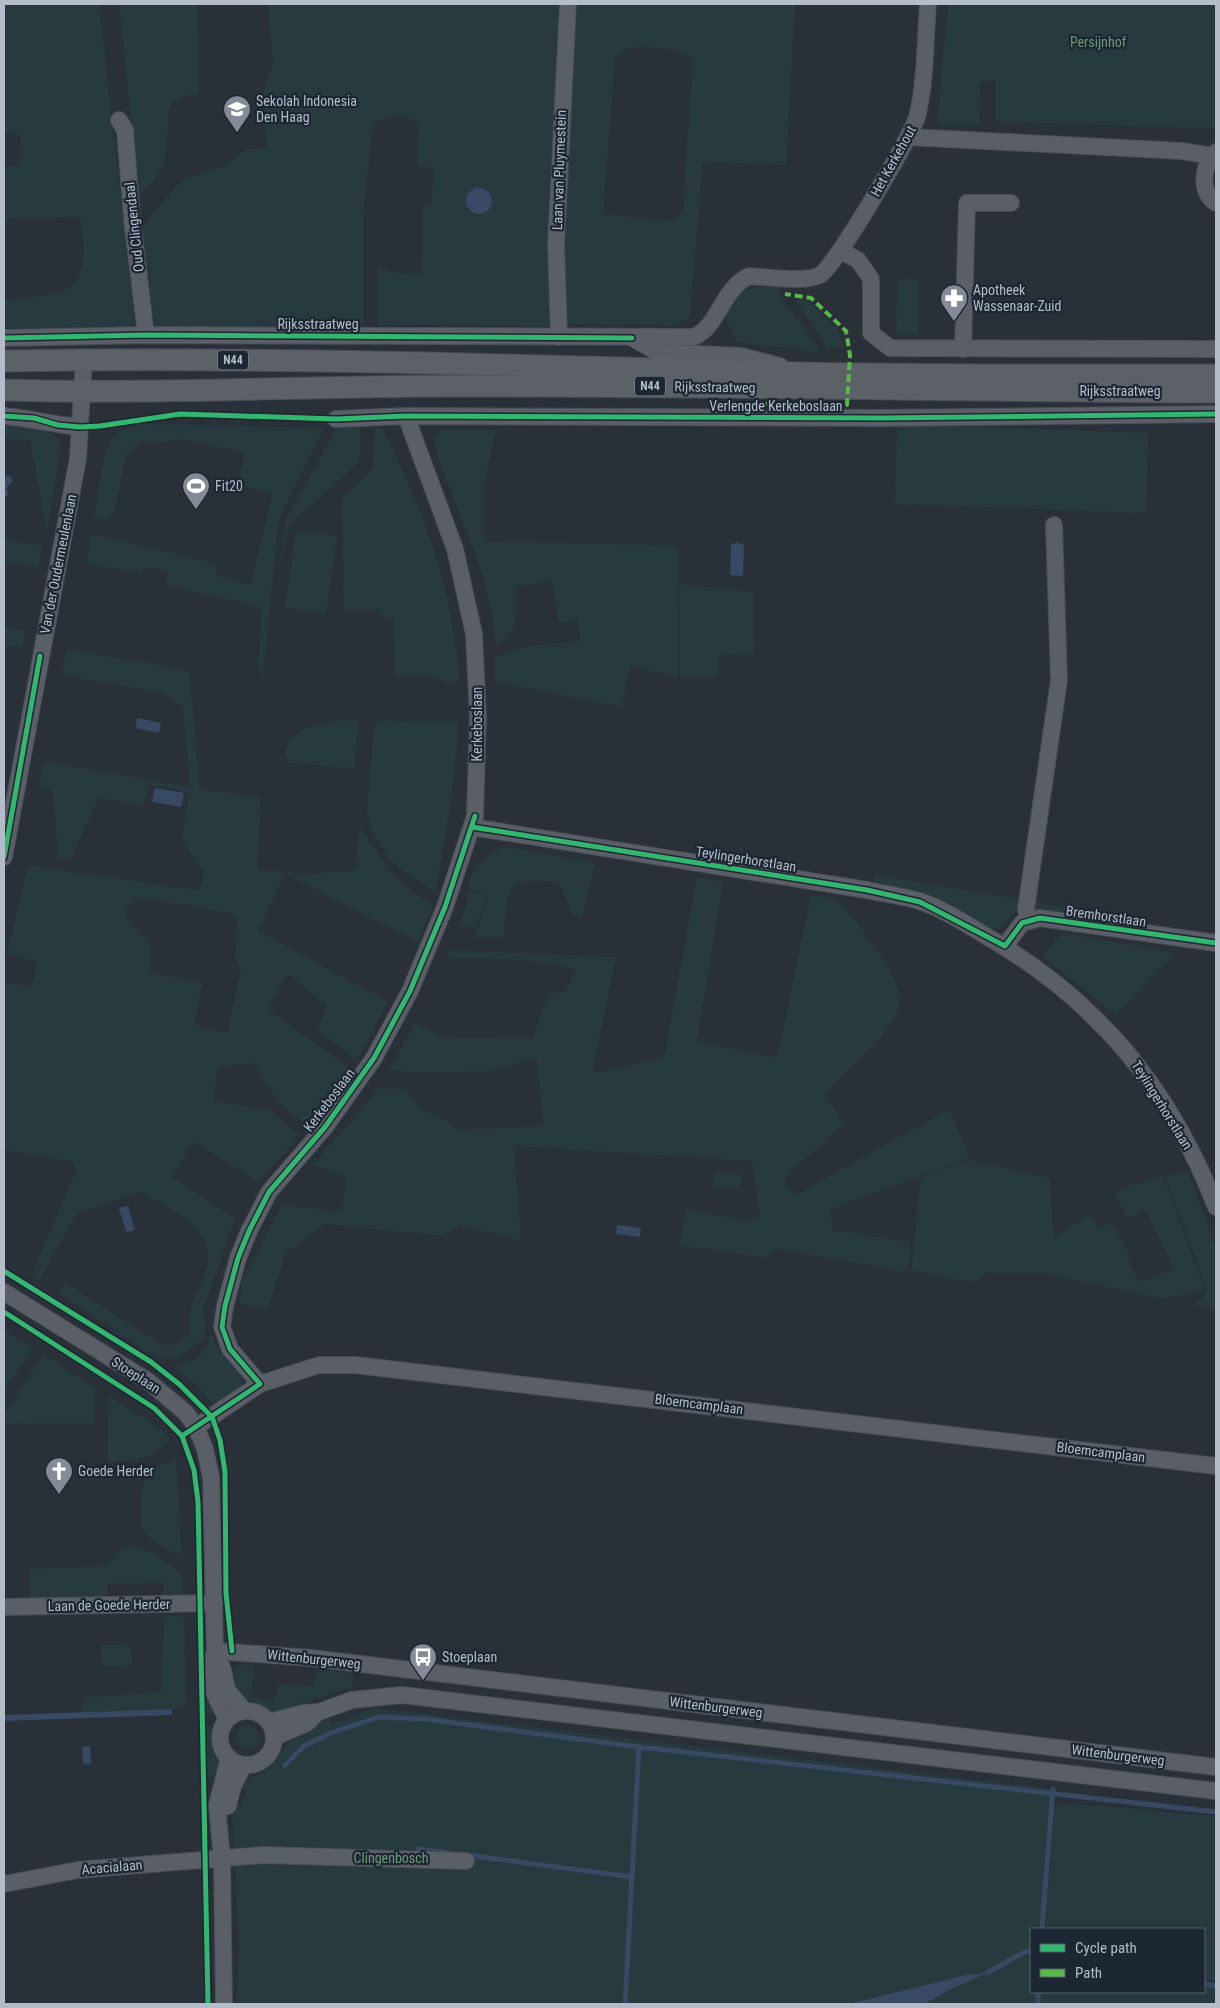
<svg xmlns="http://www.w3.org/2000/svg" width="1220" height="2008" font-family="'Roboto Condensed',sans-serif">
<rect width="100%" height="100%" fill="#2a3038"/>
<g fill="#273a3e" fill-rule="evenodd">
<path d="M4 4H99L131 289 134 323 129 328H4V299C72 296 92 292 80 217L4 219V166L20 165 21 137 16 133H4Z"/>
<path d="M119 4H197L199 94C187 95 178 96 170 106 163 150 176 162 139 197Z"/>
<path d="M268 4H561L548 200 549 326 378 325 377 265 393 273 422 274 423 206H431L434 168 417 166 419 127 413 119C397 113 385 116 372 126L363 222V326L155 327 142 230 152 214 179 183 195 175 220 168 247 149 267 148 263 93 273 63Z"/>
<path d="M577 4H795L786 165 703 162 690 316 687 320 673 325 565 324 563 239ZM644 46 674 50 693 57 683 210 675 221 603 214 615 57 628 49Z"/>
<path d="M948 4H1216V128L995 122V80L980 81 979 125H937Z"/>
<path d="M900 279H918L919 335 896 334 897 287Z"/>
<path d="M751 287H779L781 297 817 345V352L737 342 725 318C730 303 737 295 751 287Z"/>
<path d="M794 299 808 301 838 329 845 349 825 348 823 340Z"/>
<path d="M138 424 324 428 279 519 262 680 258 667 262 608 166 585 168 572 144 567 142 575 87 563 91 534 218 564 215 576 251 584 272 494 237 485 245 452 177 438 166 443 144 442 134 447 126 455 114 514 107 520 94 517C98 497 101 452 114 437 121 429 129 427 138 424Z"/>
<path d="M339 424H360V455L356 465 289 525 280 568 286 519Z"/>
<path d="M897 424 1148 433 1146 513 895 504Z"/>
<path d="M4 425 41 426 61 442 47 533 30 440 4 439Z"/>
<path d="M381 427C423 506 454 592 459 681L447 683 435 677H395L394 618H382L378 610H344L342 498 373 468 375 428Z"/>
<path d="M442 430H496L484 484V541L678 546V677L630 666 622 707 495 682V657L526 646 580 641 578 621 559 622 552 580 515 587C516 616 522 626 496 646 491 570 455 514 434 443L435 435Z"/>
<path d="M296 530 337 536 326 614 285 608Z"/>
<path d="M4 540 42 546 38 568 4 562Z"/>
<path d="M679 584 753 592 754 654 719 655 718 678H680Z"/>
<path d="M4 627 26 630 22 648 4 645Z"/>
<path d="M66 649 189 671 200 789 261 798 257 870 305 874 352 871 356 866 360 827 388 868 413 892 433 905 418 942 285 874 258 931 388 1001 357 1060 318 1030 326 1005 288 974 267 1009 350 1068 307 1126 277 1101 254 1063 218 1067 213 1101 270 1110 300 1135 259 1182 193 1142 172 1177 235 1219 203 1310 206 1325 203 1339 179 1358 159 1359 58 1293 65 1282 160 1344C174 1349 180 1342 190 1333 190 1324 189 1314 191 1306 195 1295 201 1284 205 1273 221 1229 172 1210 140 1192L76 1214 39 1281 31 1276 76 1171 72 1161 4 1150V983L32 986 37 962 7 954 28 865 200 891 204 871 185 845 182 837 189 792 148 785 144 806 99 798 70 860 58 858 53 790 39 787 44 761 190 787 183 707 163 693 62 675ZM147 898 228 913 235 918 237 926 235 956 241 971 227 1033 194 1025 202 983 151 973 150 944 127 921 125 909 136 899Z"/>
<path d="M359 720 354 768 288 763 285 751C298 719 329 722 359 720Z"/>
<path d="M378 721 458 722C456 780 446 835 435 892L399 868 387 856 370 827 367 808 374 728Z"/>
<path d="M505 847 595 863 582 917 573 915 559 882C548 882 534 880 523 882 503 886 506 921 504 937L474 938 489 896 468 887C475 863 483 858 505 847Z"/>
<path d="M875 875 1023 900 1022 909C1009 913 1005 930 991 929L916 892 874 882Z"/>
<path d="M697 877 723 883 697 1041 777 1058 811 895C818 896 826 897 833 900 845 904 864 931 871 942 881 955 900 983 900 1000 899 1028 844 1075 824 1094L845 1123 784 1178 794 1196 949 1109 970 1158 831 1209 832 1230 911 1242 908 1272 779 1249 763 1257 680 1245 686 1208 745 1221 760 1218 752 1161 514 1146 521 1240 459 1226 443 1236 325 1224 286 1253 267 1311 239 1304 243 1278 282 1205 342 1212 347 1177 312 1165 365 1106 378 1088 406 1089 421 1110 439 1116 457 1130 544 1126 536 1058 489 1071 423 1073 389 1070 415 1023 444 1037 533 1038 548 994 565 992 577 969C536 958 489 958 446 959L450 950 616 957 592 1073 664 1058Z"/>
<path d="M470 891 487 896 475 928 460 924Z"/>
<path d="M1031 902 1089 910 1088 918 1030 910Z"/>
<path d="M1062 933 1176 953 1116 1015 1042 956Z"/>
<path d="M970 1160 1049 1178 1054 1238 1090 1214 1098 1229 1112 1222 1131 1257 1127 1260 1140 1282 1174 1268 1145 1210 1127 1219 1114 1191 1163 1175 1205 1290 1164 1299 1042 1273H987L975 1282 911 1271 921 1177Z"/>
<path d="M715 1171 742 1174 740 1190 713 1187Z"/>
<path d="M1188 1173 1216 1248V1308L1193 1304 1203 1297 1207 1289 1165 1175Z"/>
<path d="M4 1330 33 1349 4 1391Z"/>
<path d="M211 1333 217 1347 241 1376 242 1387 216 1407 198 1386 174 1367C195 1361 206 1355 211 1333Z"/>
<path d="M43 1354 95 1388 94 1423 4 1424V1415Z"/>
<path d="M108 1396 163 1431 170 1440C152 1459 135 1463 110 1462L107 1457Z"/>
<path d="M176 1458 182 1556C169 1550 154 1544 145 1533 140 1528 141 1518 141 1511 140 1480 147 1470 176 1458Z"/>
<path d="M131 1546 153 1552 182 1574 183 1598H163V1582L107 1584V1598L31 1600 29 1569 106 1566 119 1551Z"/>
<path d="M164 1615 184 1617 186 1705 172 1709 82 1712 83 1703 90 1697 161 1692Z"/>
<path d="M131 1644 132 1666 102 1667 101 1645Z"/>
<path d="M240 1664 255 1666 251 1697 274 1702 278 1683 314 1686 317 1669 353 1673 352 1687 287 1708 288 1713 274 1712 248 1700 239 1695 230 1679 232 1672Z"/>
<path d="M205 1685 217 1716 206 1713Z"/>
<path d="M373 1708 1053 1789 1042 1929H1031V1992H1204V1984L1216 1986V2004H925L949 1990 985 1973 969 1974 848 2004H237L239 1939 232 1814 247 1795 242 1787 251 1778 265 1772 289 1742 310 1731 309 1727 329 1718 331 1725Z"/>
<path d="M206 1723 214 1728C213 1745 220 1760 218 1777H207Z"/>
<circle cx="248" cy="1738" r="12"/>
<path d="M1066 1803 1216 1816V1982L1204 1980V1929H1045L1055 1807Z"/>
</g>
<g fill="#384963">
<circle cx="479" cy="201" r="13"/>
<path d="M10 476 13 481 6 488 9 495 4 497V477Z"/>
<path d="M737 542 744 545 743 576 730 575 731 545Z"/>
<path d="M137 718 161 723 159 733 136 728Z"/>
<path d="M155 788 184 793 181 807 152 802Z"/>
<path d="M128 1206 135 1230 126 1232 119 1208Z"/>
<path d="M617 1225 641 1228 640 1237 616 1234Z"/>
<path d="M172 1709V1715L4 1721V1715Z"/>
<path d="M90 1746 91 1763 83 1764 82 1747Z"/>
<path d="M987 1973 949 1990 925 2004H848L969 1974Z"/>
</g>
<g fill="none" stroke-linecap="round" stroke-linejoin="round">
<g stroke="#384963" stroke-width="5">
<path d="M285 1765 304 1746 331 1733 379 1717 425 1719 639 1747 1216 1812"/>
<path d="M418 1849 450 1853"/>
<path d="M466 1855 632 1877"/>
<path d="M1042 1929 1053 1789"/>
<path d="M987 1973 1024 1952 1031 1951"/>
<path d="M1204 1984 1216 1986"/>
<path d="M625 2004 639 1747"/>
<path d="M1038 2004V1992"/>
</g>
<g stroke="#484c53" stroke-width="18">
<g id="minor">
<path d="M119 120 125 130 132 219 146 335"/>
<path d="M908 137 1182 151 1213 156"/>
<path d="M1216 152C1202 166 1199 191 1216 203"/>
<path d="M841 251 858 260 871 279V333L890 348 1216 349"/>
<path d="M559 337 556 245 568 4"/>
<path d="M4 338 146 335 694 337C719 326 721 290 749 276 767 277 806 283 820 275 835 267 911 137 917 117 926 81 925 41 928 4"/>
<path d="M634 339 657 352 741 356 780 366"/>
<path d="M963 349 967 203H1011"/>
<path d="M4 416C30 418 54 425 80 427"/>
<path d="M336 419 406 416 883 418 1216 414"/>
<path d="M472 827 867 890C884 894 902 896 919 901 942 908 966 924 986 936 1097 1000 1170 1088 1216 1207"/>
<path d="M4 857 78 458 84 359"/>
<path d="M1029 921 1026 909 1059 680 1054 525"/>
<path d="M1005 946 1022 923 1040 918 1216 943"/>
<path d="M4 1292 148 1381 186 1413 196 1427 205 1449 211 1477 215 1651C206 1681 213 1693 227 1719"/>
<path d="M260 1384 230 1349 222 1327 225 1306 238 1258 249 1231 269 1192 325 1127 374 1058 410 991 445 907 475 816 478 717 474 634 455 549 406 416"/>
<path d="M196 1427 260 1384 319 1365H355L1216 1466"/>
<path d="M4 1607 215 1603"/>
<path d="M215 1651 311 1658 1216 1767"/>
<path d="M215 1651 223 1670 227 1690 244 1710"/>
<circle cx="247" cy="1738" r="27"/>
<path d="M270 1722 303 1713 319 1712 352 1700 402 1695 1216 1791"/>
<path d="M275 1737 307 1723 316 1714"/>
<path d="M228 1806 233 1786 244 1765"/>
<path d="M4 1884 78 1870 263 1855 466 1861"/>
<path d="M224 2004 222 1859 217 1805 229 1758"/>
</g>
</g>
<g stroke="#484c55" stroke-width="23">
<g id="major">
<path d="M4 361C270 356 536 366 802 373 940 376 1078 375 1216 375"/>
<path d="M4 390C150 394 296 387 442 386 700 385 958 391 1216 392"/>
</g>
</g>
<use href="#minor" stroke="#5a5e66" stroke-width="16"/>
<use href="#major" stroke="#5c6168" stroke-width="21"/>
<path stroke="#58b947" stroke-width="4" stroke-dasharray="8 4" stroke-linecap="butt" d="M751 418 752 404 847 405 850 355 846 331 811 298 785 294"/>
<g stroke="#1d2633" stroke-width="8">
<g id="cycleway">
<path d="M4 338 146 335 632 338"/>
<path d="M4 416 34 418 58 425 80 427 100 426 180 414 336 419 406 416 883 418 1216 414"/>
<path d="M472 827 867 890 920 902 1005 946 1022 923 1040 918 1216 943"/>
<path d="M4 857 40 656"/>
<path d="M4 1271 151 1362 179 1384 212 1417 220 1440 225 1472 226 1593 232 1651"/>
<path d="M4 1312 154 1408 182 1436 194 1470 198 1502 208 2004"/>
<path d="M182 1436 260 1384 230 1349 222 1327 225 1306 238 1258 249 1231 269 1192 325 1127 374 1058 410 991 445 907 475 816"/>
</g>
</g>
<use href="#cycleway" stroke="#33b770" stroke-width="5"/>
</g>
<defs>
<g id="university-pin" transform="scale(1.4375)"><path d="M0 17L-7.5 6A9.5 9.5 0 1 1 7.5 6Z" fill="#848b96" stroke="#1d2633"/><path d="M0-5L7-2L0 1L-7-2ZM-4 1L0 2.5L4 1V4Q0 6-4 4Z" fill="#fff"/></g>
<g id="pharmacy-pin" transform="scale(1.4375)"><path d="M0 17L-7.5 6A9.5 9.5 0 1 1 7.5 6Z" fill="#848b96" stroke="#1d2633"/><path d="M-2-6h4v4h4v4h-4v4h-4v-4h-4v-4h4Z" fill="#fff"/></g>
<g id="stadium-pin" transform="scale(1.4375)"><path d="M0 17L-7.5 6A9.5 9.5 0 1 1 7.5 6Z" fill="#848b96" stroke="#1d2633"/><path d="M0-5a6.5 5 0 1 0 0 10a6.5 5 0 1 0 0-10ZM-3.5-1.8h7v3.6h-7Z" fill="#fff"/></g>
<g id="church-pin" transform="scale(1.4375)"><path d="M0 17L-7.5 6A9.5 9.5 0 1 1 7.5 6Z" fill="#848b96" stroke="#1d2633"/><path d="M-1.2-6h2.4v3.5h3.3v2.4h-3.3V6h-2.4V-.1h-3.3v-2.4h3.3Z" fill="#fff"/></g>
<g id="bus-pin" transform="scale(1.4375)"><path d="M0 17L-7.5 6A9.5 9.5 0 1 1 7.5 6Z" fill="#848b96" stroke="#1d2633"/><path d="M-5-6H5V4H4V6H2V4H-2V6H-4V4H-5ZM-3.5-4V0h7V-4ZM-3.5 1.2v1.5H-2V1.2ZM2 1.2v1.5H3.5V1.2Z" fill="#fff"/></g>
</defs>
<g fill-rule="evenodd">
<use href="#university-pin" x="237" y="109"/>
<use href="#pharmacy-pin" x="954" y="298"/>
<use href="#stadium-pin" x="196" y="486"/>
<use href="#church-pin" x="59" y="1471"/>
<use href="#bus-pin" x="423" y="1657"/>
</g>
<g text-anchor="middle" stroke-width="4.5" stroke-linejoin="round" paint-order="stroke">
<g fill="#1d2633" stroke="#878f9c" stroke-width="1">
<rect x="218" y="350.5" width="30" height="19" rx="4"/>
<rect x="635" y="376.5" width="30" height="19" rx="4"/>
</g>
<g font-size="12" font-weight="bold" fill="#b4bcc9">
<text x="233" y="364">N44</text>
<text x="650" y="390">N44</text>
</g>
<g font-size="14" fill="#6b9a76" stroke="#1d2633">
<text x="1098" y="47">Persijnhof</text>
<text x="391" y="1863">Clingenbosch</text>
</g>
<g font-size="14" fill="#b4bcc9" stroke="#1d2633" text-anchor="start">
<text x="256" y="106">Sekolah Indonesia<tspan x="256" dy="16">Den Haag</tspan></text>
<text x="973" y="295">Apotheek<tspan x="973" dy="16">Wassenaar-Zuid</tspan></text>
<text x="215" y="491">Fit20</text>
<text x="78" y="1476">Goede Herder</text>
<text x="442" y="1662">Stoeplaan</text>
</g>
<g font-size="14" fill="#b4bcc9" stroke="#1d2633">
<text transform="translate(893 161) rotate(-61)" y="5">Het Kerkehout</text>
<text transform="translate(559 170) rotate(-88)" y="5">Laan van Pluymestein</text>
<text transform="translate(134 227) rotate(-96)" y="5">Oud Clingendaal</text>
<text x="318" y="329">Rijksstraatweg</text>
<text transform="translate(715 387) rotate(1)" y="5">Rijksstraatweg</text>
<text x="1120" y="396">Rijksstraatweg</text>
<text x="776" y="411">Verlengde Kerkeboslaan</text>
<text transform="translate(58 564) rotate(-79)" y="5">Van der Oudermeulenlaan</text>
<text transform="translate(477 724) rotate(-90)" y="5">Kerkeboslaan</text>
<text transform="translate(746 859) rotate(9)" y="5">Teylingerhorstlaan</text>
<text transform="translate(1106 916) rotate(8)" y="5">Bremhorstlaan</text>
<text transform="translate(329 1100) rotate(-53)" y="5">Kerkeboslaan</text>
<text transform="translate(1162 1105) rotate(58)" y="5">Teylingerhorstlaan</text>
<text transform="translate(136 1375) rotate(33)" y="5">Stoeplaan</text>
<text transform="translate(699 1404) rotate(7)" y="5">Bloemcamplaan</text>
<text transform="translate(1101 1452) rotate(7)" y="5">Bloemcamplaan</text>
<text transform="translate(109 1605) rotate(-1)" y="5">Laan de Goede Herder</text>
<text transform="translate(314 1659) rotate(6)" y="5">Wittenburgerweg</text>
<text transform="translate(716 1707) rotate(7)" y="5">Wittenburgerweg</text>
<text transform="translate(1118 1755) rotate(7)" y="5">Wittenburgerweg</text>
<text transform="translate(112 1867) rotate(-5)" y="5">Acacialaan</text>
</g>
</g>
<rect width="1220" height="2008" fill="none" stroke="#b4bcc9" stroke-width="10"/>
<rect x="1030" y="1928" width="175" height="65" fill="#1d2633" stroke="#59626f"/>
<rect x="1040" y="1944" width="25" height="8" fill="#33b770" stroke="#59626f"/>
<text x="1075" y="1953" font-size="15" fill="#b4bcc9">Cycle path</text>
<rect x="1040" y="1969" width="25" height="8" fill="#58b947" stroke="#59626f"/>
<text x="1075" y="1978" font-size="15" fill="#b4bcc9">Path</text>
</svg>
